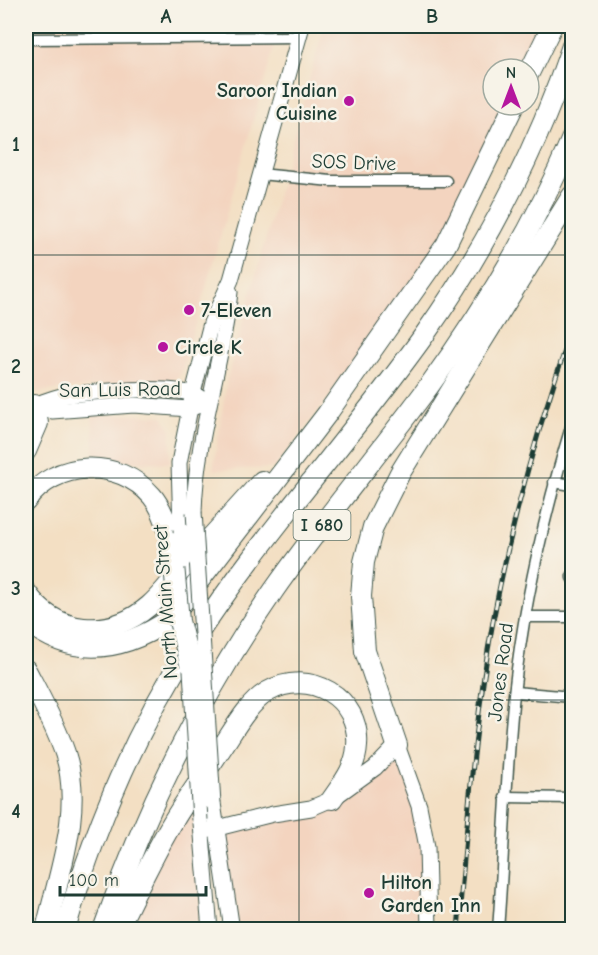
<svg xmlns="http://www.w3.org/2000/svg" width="598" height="955" font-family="'Comic Neue',sans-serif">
<rect width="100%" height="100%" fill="#f7f3e8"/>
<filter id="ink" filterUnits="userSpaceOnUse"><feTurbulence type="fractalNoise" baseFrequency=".0167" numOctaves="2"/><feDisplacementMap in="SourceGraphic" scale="12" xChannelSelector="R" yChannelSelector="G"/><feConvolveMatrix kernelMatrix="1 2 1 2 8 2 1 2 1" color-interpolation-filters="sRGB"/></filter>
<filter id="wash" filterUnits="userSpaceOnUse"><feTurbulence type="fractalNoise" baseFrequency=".008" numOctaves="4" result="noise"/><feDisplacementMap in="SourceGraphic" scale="24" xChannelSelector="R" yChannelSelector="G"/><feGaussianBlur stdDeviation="1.35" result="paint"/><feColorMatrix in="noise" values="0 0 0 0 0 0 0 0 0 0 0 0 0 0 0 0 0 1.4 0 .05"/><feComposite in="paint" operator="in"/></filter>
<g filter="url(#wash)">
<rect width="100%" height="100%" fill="#f3dfc3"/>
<g fill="#f3d4bf">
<path d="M26 26H280L181 374 171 382 115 384 26 393V286L43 225 26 224Z"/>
<path d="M324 26H552L529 69H493V105H514L446 245 274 468 213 470 227 380Z"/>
<path d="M92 414 163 416 171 430 170 463 95 461Z"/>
<path d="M397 745 419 806 429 929H232L217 829 311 808Z"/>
<path d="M198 781 210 929 117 930Z"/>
</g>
</g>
<g filter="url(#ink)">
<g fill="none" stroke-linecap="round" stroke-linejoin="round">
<g stroke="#3f5549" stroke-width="13">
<g id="street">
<path d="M26 39 298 37"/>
<path d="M260 174 331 181H446"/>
<path d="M554 482 572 485"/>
<path d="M572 578V576"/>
<path d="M525 617H572"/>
<path d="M515 692 572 697"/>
<path d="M505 797 572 798"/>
<path d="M498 930C504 851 506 772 514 694 524 603 545 511 572 424"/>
</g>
</g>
<g stroke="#3f5549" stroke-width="17">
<g id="secondary">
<path d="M34 405C43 402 52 398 61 396 89 392 177 383 199 397"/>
<path d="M34 405 52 411 134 405 189 409 197 406"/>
<path d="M194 512C196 436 222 367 230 292"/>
<path d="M181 529 179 463 193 393 211 323 231 280 302 26"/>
<path d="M213 803 232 930"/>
<path d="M201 823 210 930"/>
<path d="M202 832 273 814 311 808 332 799 375 768 397 745 419 806 427 847 429 930"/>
</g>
</g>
<g stroke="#3f5549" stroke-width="22">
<g id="highway">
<path d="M529 73 552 26"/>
<path d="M26 451 38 423 34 405"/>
<path d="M26 501C55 460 118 457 152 496 163 509 167 526 172 542"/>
<path d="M26 592C55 635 109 640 149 606 162 595 173 579 185 566 211 537 237 509 262 481"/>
<path d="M26 621C73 659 121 652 169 620L327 414 446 245 514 105"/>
<path d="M26 670C40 697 55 724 65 753 84 810 58 874 46 930"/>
<path d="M397 745 365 651 361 596 364 562 373 527 400 473 572 196"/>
<path d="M65 930C94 829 135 731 192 643 262 535 350 439 425 334 488 245 537 149 572 46"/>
<path d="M103 930C145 810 202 694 274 590 323 520 378 455 429 386 485 309 535 226 572 138"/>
<path d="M117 930C133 897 149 864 167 832 182 804 202 779 219 752 233 732 246 705 267 692 309 667 361 698 357 746 356 767 343 783 332 799"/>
</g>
</g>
<use href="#street" stroke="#fff" stroke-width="10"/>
<use href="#secondary" stroke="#fff" stroke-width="15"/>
<use href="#highway" stroke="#fff" stroke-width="20"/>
<g stroke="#1f3d34" stroke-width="5">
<path id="rail" d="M458 930C466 836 473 743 488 650 506 541 535 434 572 330"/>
</g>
<use href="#rail" stroke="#f7f3e8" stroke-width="3" stroke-dasharray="9" stroke-linecap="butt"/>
<g stroke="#3f5549" stroke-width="17" stroke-linecap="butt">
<g id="secondary-bridge">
<path d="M194 512 213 803"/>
<path d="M181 529 183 561"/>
<path d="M190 654 200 820"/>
</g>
</g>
<g stroke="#3f5549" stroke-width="22" stroke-linecap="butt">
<path id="highway-bridge" d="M172 542 179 621 190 664"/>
</g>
<use href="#secondary-bridge" stroke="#fff" stroke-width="15"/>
<use href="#highway-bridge" stroke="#fff" stroke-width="20"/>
</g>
</g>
<path fill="none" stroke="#1f3d34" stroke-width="1.5" stroke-opacity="0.55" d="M299 26V930M26 255H572M26 478H572M26 700H572"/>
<g fill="#b5179e" stroke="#f7f3e8" stroke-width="2">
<circle cx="349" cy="101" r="6"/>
<circle cx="189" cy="310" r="6"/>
<circle cx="163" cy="347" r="6"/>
<circle cx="369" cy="893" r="6"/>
</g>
<g text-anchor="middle" stroke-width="5" stroke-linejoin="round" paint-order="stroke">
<rect fill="#f7f3e8" stroke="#60746a" stroke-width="1.5" x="293.5" y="510" width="57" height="30" rx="4.5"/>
<g font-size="18" font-weight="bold" fill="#1f3d34">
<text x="322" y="531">I 680</text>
</g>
<g font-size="20" font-weight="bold" fill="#1f3d34" stroke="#f7f3e8" text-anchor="start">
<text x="337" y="97" text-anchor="end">Saroor Indian<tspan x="337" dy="23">Cuisine</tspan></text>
<text x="201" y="317">7-Eleven</text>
<text x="175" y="354">Circle K</text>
<text x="381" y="889">Hilton<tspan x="381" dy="23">Garden Inn</tspan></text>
</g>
<g font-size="20" fill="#1f3d34" stroke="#f7f3e8">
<text transform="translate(354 162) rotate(2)" y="7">SOS Drive</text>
<text transform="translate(120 389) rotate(-1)" y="7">San Luis Road</text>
<text transform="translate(165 602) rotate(-94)" y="7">North Main Street</text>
<text transform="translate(500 672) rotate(-83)" y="7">Jones Road</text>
</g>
</g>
<rect width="598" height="955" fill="none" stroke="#f7f3e8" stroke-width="66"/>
<g transform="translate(511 87)"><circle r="28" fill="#f7f3e8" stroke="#a1aaa0" stroke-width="1.5"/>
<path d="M0-4.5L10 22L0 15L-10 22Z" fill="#b5179e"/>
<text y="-9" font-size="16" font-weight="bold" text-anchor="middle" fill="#1f3d34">N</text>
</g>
<path d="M60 886v9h146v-9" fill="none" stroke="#1f3d34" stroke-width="3"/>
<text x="69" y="886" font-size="18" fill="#1f3d34" stroke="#f7f3e8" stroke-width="4.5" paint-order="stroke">100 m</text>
<rect x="33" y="33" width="532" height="889" fill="none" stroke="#1f3d34" stroke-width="2"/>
<g font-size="20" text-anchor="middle" font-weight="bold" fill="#1f3d34">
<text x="166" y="23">A</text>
<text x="432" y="23">B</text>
<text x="16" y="151">1</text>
<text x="16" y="373">2</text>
<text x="16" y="595">3</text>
<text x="16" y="818">4</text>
</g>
</svg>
